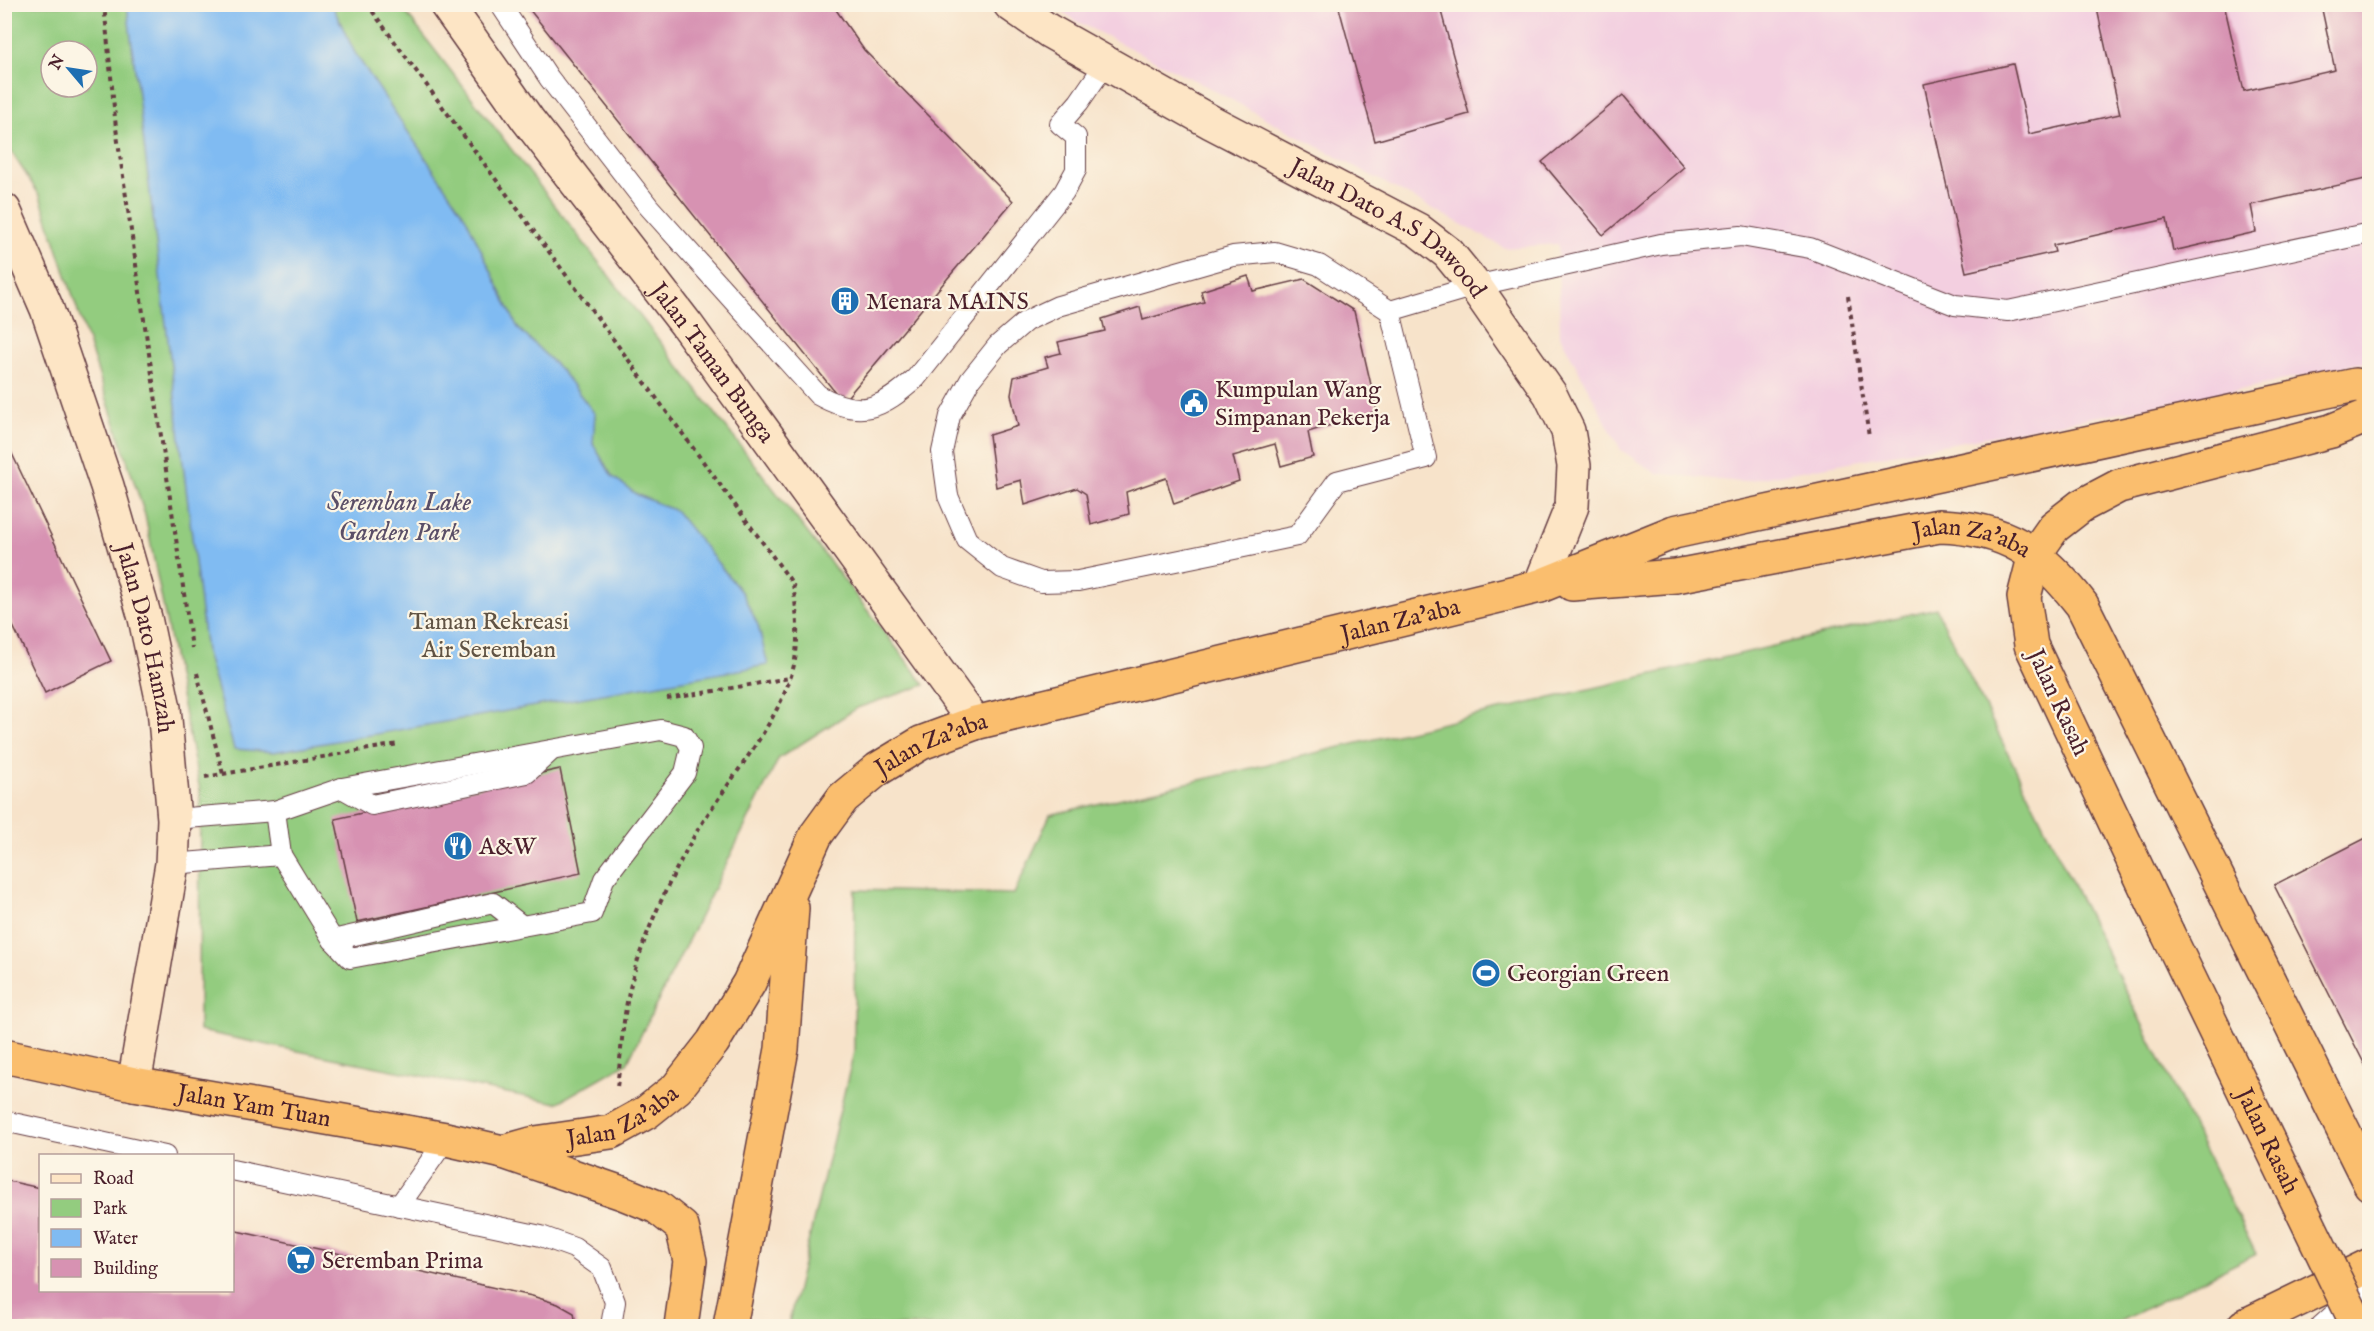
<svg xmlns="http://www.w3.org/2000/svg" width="2374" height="1331" font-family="'IM FELL English',serif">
<rect width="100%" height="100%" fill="#fcf5e5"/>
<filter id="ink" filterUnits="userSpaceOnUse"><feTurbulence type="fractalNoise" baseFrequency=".0167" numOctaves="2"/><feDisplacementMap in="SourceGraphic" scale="12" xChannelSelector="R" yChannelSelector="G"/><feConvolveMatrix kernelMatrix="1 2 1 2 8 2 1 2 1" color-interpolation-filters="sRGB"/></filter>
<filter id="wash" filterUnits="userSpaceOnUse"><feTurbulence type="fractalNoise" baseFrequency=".008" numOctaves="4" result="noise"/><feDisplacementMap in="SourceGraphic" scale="24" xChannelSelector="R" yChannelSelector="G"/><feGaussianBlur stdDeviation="1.35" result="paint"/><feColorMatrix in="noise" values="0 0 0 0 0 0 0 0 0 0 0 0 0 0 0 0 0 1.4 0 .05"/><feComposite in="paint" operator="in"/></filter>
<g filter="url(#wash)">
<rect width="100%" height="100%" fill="#f7e3ca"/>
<path fill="#f3cfe0" d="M1053 5H2369V361L2231 392 1740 482 1656 473 1621 450 1560 336 1558 244 1505 248 1206 86 1076 21Z"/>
<g fill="#93cc7f" stroke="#6e7655" stroke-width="1.5" fill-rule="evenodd">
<path d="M5 5H400L925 685 857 708 779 758 627 1063 557 1103 199 1031 200 791 145 515 40 196 5 142ZM51 51H87V87H51Z"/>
<path d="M1936 608 2256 1254 2110 1326H788L854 1052 855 890 1014 894 1050 815Z"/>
</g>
<path fill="#80bbf2" stroke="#656d8e" stroke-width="1.5" d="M127 5H332L355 53 466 218 518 328 560 369 595 414 593 444 612 476 636 494 676 511 742 593 758 625 768 665 274 752 234 749 206 652Z"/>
<g id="blocks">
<g fill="#d792b2">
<path d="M525 4H832L864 50 1013 201 843 402Z"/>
<path d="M1338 4H1439L1469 114 1375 141Z"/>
<path d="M2096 4H2224L2244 91 2335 70 2321 5 2370 4V178L2251 205 2256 232 2173 251 2167 219 2053 245 2055 252 1966 272 1924 84 2013 64 2029 134 2120 114Z"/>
<path d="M1623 95 1684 167 1603 235 1542 162Z"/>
<path d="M1248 276 1253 291 1304 279 1354 311 1377 411 1308 432 1313 457 1281 466 1275 444 1233 456 1239 481 1174 504 1166 478 1126 492 1129 514 1091 525 1086 494 1077 488 1025 505 1021 480 996 487 989 435 1018 426 1011 395 1014 377 1048 367 1045 357 1061 353 1058 342 1105 331 1102 319 1140 307 1143 320 1204 302 1201 291Z"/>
<path d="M4 437 111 661 45 693 4 607Z"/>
<path d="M560 769 581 873 357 922 335 819Z"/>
<path d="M2370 836V1075L2274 885Z"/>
<path d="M4 1180 40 1188V1290H232V1230L532 1296 558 1304 574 1313 576 1326H4Z"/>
</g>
</g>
</g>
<g filter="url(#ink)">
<use href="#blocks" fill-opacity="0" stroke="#643c43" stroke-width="1.5"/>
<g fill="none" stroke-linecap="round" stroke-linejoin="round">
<g stroke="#643c43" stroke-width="22">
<g id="lane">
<path d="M500 4 549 78 649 207 818 395C861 419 881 409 916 378L1064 192 1076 170V137L1060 124 1079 102 1106 63"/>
<path d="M1390 311 1426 458 1337 481 1297 536 1078 581 1041 582 1002 568 967 540 948 496 942 452 950 416 970 380 998 345 1026 321 1058 306 1233 256 1275 252 1319 265 1390 311 1475 286 1661 244 1741 236 1810 248 1955 305 2008 311 2370 233"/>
<path d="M342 788 372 805 527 773 552 750"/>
<path d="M275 811 281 855"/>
<path d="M172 864 281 855 333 940 350 958 592 913 604 879 685 773 691 748 684 736 661 730 342 788 275 811 174 819"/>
<path d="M333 940 493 903 521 925"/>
<path d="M4 1121 165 1156"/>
<path d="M232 1170 541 1236 574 1248 602 1268 615 1302 611 1326"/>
<path d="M399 1206 446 1139"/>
<path d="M2321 1326 2370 1282"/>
</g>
</g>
<g stroke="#643c43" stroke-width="36">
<g id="secondary">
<path id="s1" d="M446 4 528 120 686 324 975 723"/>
<path id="s2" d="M1010 4 1049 31 1211 122 1418 230 1448 253 1475 286 1550 394 1568 431 1574 466 1572 506 1540 586"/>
<path id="s3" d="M4 210 47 309 107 486 145 618 164 708 174 819 172 864 134 1084"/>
</g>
</g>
<g stroke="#643c43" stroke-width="36">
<g id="highway">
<path id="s4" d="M1572 584 1676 576 1939 526C2007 528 2041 552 2082 605L2370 1184"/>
<path d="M2167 932 2031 645 2024 597 2035 554 2054 527 2081 506 2119 486 2331 431 2370 415"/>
<path id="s5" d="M4 1056 134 1084 446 1139 503 1152 625 1194 657 1207 682 1227 690 1261 681 1326"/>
<path id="s6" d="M503 1152 535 1143 611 1132 647 1112 677 1088 713 1042 749 983 816 835 843 798 878 769 921 743 975 723 1540 586 1674 532 2355 385 2370 387"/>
<path d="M730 1326 782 1049 792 908"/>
<path d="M2244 1326 2370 1265"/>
</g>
</g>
<g stroke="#643c43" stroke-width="4" stroke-dasharray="4.5 4.5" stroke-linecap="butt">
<path d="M104 4 116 128 192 648"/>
<path d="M367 4 793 584C797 615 801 648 790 679 769 739 717 792 687 849 663 893 638 948 628 997 622 1026 621 1057 617 1087"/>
<path d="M1848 296 1869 437"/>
<path d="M197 673 223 774"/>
<path d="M667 699 790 678"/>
<path d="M205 777 399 744"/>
</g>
<use href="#lane" stroke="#fff" stroke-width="20"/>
<use href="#secondary" stroke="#fde5c5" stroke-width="33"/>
<use href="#highway" stroke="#fabe6e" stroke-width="33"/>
<g stroke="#643c43" stroke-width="36" stroke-linecap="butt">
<g id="highway-bridge">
<path id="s7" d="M2167 932 2358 1326"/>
</g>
</g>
<use href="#highway-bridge" stroke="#fabe6e" stroke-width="33"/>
</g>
</g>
<defs>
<g id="building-disc" transform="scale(1.5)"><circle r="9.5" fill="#1f6fb2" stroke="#fcf5e5"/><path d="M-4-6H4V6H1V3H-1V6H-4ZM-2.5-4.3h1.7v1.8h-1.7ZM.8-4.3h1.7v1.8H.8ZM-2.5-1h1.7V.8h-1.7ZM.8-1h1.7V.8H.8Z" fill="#fff"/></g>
<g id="civic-disc" transform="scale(1.5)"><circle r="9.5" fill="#1f6fb2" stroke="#fcf5e5"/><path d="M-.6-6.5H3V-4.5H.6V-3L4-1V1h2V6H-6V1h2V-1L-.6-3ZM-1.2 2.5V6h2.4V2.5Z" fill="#fff"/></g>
<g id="restaurant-disc" transform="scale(1.5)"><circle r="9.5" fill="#1f6fb2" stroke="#fcf5e5"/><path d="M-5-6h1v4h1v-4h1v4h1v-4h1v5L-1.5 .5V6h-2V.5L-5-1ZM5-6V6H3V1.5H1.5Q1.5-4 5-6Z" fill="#fff"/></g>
<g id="stadium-disc" transform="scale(1.5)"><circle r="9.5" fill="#1f6fb2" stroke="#fcf5e5"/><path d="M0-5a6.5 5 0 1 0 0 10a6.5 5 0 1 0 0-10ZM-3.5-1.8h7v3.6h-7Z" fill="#fff"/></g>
<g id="supermarket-disc" transform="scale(1.5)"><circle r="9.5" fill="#1f6fb2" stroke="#fcf5e5"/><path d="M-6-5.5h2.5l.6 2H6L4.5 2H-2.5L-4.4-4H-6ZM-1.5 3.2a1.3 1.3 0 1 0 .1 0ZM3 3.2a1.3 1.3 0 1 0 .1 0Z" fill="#fff"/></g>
</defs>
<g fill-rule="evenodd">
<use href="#building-disc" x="845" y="301"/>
<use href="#civic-disc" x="1194" y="403"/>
<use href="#restaurant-disc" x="458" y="846"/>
<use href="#stadium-disc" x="1486" y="973"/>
<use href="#supermarket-disc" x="301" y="1260"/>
</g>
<g text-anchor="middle" stroke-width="4.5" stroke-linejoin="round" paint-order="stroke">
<g font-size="24" fill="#4a1f2b" stroke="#fcf5e5">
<text dy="8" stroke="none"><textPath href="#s2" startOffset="441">Jalan Dato A.S Dawood</textPath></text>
<text dy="8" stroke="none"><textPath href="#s1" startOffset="447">Jalan Taman Bunga</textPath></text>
<text dy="8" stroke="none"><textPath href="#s4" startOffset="406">Jalan Za'aba</textPath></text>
<text dy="8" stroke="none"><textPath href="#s6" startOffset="1116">Jalan Za'aba</textPath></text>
<text dy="8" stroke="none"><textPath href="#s3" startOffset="452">Jalan Dato Hamzah</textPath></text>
<text transform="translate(2059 702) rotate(65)" y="8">Jalan Rasah</text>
<text dy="8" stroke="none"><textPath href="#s6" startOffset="630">Jalan Za'aba</textPath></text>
<text dy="8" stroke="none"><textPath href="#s5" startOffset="255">Jalan Yam Tuan</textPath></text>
<text dy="8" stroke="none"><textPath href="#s6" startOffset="126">Jalan Za'aba</textPath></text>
<text dy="8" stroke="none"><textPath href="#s7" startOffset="232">Jalan Rasah</textPath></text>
</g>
<g font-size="24" fill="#4a1f2b" stroke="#fcf5e5" text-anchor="start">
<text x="866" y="309">Menara MAINS</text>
<text x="1215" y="397">Kumpulan Wang<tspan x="1215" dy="28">Simpanan Pekerja</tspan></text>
<text x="479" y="854">A&amp;W</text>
<text x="1507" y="981">Georgian Green</text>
<text x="322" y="1268">Seremban Prima</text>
</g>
<g font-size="24" fill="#605344" stroke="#fcf5e5">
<text x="489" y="629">Taman Rekreasi<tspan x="489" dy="28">Air Seremban</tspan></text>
</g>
<g font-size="26" font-style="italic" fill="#5a4e67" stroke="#fcf5e5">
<text x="399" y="510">Seremban Lake<tspan x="399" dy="30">Garden Park</tspan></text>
</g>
</g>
<rect width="2374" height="1331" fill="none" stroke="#fcf5e5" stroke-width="24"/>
<rect x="39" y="1154" width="195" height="138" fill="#fcf5e5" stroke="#b59f9b" stroke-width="1.5"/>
<rect x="51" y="1174" width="30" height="9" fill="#fde5c5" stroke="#b59f9b" stroke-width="1.5"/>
<text x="93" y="1184" font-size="18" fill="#4a1f2b">Road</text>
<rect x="51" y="1199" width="30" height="18" fill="#93cc7f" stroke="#b59f9b" stroke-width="1.5"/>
<text x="93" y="1214" font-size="18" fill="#4a1f2b">Park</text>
<rect x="51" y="1229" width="30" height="18" fill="#80bbf2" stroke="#b59f9b" stroke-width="1.5"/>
<text x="93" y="1244" font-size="18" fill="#4a1f2b">Water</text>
<rect x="51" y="1259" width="30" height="18" fill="#d792b2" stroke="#b59f9b" stroke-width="1.5"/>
<text x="93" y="1274" font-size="18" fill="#4a1f2b">Building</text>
<g transform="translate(69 69) rotate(299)"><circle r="28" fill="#fcf5e5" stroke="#b59f9b" stroke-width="1.5"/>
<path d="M0-4.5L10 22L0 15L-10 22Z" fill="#1f6fb2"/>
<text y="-9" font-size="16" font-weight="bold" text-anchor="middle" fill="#4a1f2b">N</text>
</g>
</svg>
